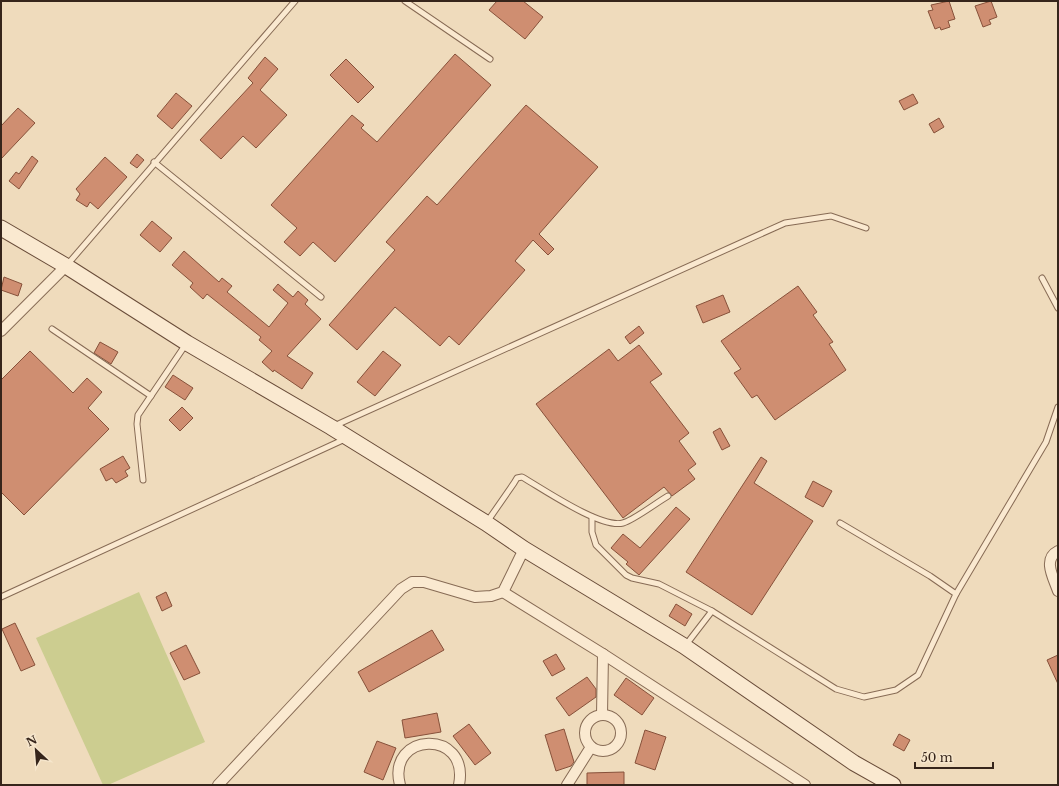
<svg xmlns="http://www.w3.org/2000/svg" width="1059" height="786" font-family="'Libre Baskerville',serif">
<rect width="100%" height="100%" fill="#efdbbc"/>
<path fill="#cccd90" d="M139 592 205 742 108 785H103L36 638Z"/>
<g fill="#cf8e71" stroke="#87513a">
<path d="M497 1H523L543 17 525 39 489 10Z"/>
<path d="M949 1 955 19 948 21 950 27 941 30 940 27 935 29 928 11 933 10 931 5Z"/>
<path d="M991 1 997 17 989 20 991 24 983 27 975 6Z"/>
<path d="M455 54 491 85 335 262 313 242 300 256 284 242 297 228 271 205 352 115 364 125 361 128 377 142Z"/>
<path d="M265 57 278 69 260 90 287 115 256 148 243 136 221 159 200 140 253 83 248 78Z"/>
<path d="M346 59 374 87 358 103 330 75Z"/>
<path d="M176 93 192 106 172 129 157 116Z"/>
<path d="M913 94 918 103 904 110 899 101Z"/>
<path d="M526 105 598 167 539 234 554 249 548 255 533 240 515 261 525 270 459 345 449 336 440 346 395 307 357 350 329 325 395 250 386 242 427 196 437 205Z"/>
<path d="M18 108 35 123 1 159V126Z"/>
<path d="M939 118 944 127 934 133 929 124Z"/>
<path d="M137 154 144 160 137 168 130 163Z"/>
<path d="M32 156 38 161 19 189 9 181 16 172 19 174Z"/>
<path d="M105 157 127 177 98 209 90 202 87 207 76 200 80 194 76 189Z"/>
<path d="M152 221 172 238 160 252 140 235Z"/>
<path d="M184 251 219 282 222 278 232 286 227 292 269 327 288 303 273 290 278 284 293 297 298 291 308 300 305 304 321 319 287 356 313 373 302 389 274 370 273 372 262 362 272 351 259 340 261 337 207 294 203 299 190 287 193 283 172 265Z"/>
<path d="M4 277 22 284 18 296 1 290Z"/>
<path d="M798 286 817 312 813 315 833 342 829 344 846 370 775 420 757 395 752 398 734 373 741 369 721 341Z"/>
<path d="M723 295 730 312 703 323 696 306Z"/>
<path d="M639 326 644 333 630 344 625 337Z"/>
<path d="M100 342 118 352 111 364 94 353Z"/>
<path d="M639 345 662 374 650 382 689 433 679 441 696 464 688 470 695 479 672 496 664 487 623 518 536 404 609 349 618 361Z"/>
<path d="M30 351 73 393 87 378 102 392 88 408 109 429 24 515 1 492V380Z"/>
<path d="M383 351 401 365 375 396 357 382Z"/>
<path d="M173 375 193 388 185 400 165 387Z"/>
<path d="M182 407 193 418 180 431 169 420Z"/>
<path d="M720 428 730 446 722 450 713 432Z"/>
<path d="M123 456 130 468 125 471 128 476 116 483 112 478 106 481 100 469Z"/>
<path d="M761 457 767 461 754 483 813 521 752 615 686 572Z"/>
<path d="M813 481 832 491 823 507 805 497Z"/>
<path d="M676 507 690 519 639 575 626 564 628 562 611 548 623 534 640 548Z"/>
<path d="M166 592 172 606 162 611 156 597Z"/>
<path d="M676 604 692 614 685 626 669 616Z"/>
<path d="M15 623 35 665 21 671 2 629Z"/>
<path d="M432 630 444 650 369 692 358 672Z"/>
<path d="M186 645 200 673 184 680 170 653Z"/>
<path d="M556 654 565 669 552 676 543 661Z"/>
<path d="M1058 655V684L1047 660Z"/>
<path d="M587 677 596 689V697L569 716 556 698Z"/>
<path d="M626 678 654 698 642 715 614 695Z"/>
<path d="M437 713 441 732 405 738 402 720Z"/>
<path d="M469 724 491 753 475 765 453 736Z"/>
<path d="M564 729 574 762 571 766 556 771 545 735Z"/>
<path d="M645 730 666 737 655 770 635 763Z"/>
<path d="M899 734 910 740 904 751 893 745Z"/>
<path d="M377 741 396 748 383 780 364 772Z"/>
<path d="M624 772V785H587V773Z"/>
</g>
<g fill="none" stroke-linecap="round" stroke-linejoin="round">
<g stroke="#876b55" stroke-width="7">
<g id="service">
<path d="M405 1 490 59"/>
<path d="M154 162 321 297"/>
<path d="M67 265 295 1"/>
<path d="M1042 278 1058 308"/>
<path d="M52 329 151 396"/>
<path d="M334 426 785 223 831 216 866 228"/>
<path d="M143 480 137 424 138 415 186 344"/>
<path d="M592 517V532L596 545 626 575 632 578 659 584 712 611"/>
<path d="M487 522 514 483 517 478 522 477C543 489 601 529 623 523 634 520 656 503 668 496"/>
<path d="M956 594 1046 442 1058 407"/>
<path d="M1 597 345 439"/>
<path d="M685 646 712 611 836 689 864 697 896 690 918 675 956 594 930 576 840 523"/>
</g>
</g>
<g stroke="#876b55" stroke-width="12">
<g id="minor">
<path d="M1 331 66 266"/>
<path d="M1058 551C1042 559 1054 579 1058 591"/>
<path d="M503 592 603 654 805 785"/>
<circle cx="603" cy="733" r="18"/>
<path d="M602 715 603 654"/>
<path d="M218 785 401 589 412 582H424L475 597 491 596 503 592 524 549"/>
<path d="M400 785C386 732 470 728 459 785"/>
<path d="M567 785 591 747"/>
</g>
</g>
<g stroke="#694c39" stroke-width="17">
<path id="secondary" d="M1 228 66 266 187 343 331 427 486 523 524 549 684 646 854 763 893 785"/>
</g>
<use href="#service" stroke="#fae9d0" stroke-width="5"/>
<use href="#minor" stroke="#fae9d0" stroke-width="10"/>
<use href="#secondary" stroke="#fae9d0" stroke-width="15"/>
</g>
<rect width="1059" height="786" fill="none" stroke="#36251b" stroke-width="4"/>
<g transform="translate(36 750) rotate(334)" stroke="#f6e6cc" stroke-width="3" paint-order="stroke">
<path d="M0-3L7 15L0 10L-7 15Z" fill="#36251b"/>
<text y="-6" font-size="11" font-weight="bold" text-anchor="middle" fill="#36251b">N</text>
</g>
<path d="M915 762v6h78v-6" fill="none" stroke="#36251b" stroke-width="2"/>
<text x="921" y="762" font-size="12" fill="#36251b" stroke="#f6e6cc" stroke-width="3" paint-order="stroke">50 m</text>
</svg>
